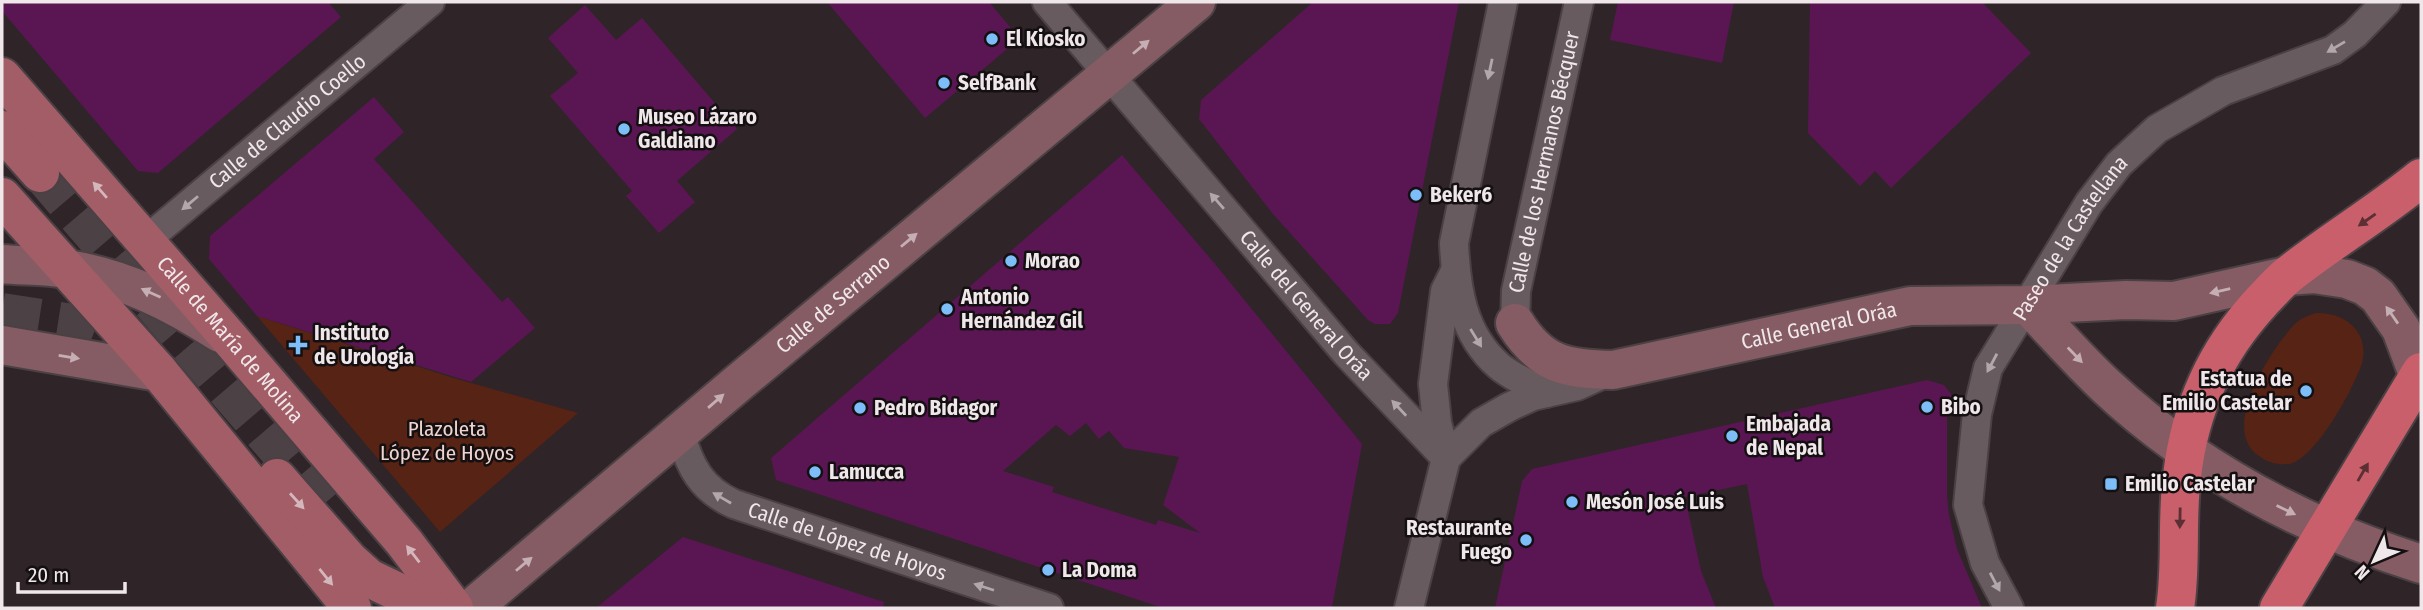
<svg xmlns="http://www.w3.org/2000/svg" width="2423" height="610" font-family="'Fira Sans Condensed',sans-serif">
<rect width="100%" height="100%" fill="#2f2428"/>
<g fill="#572314">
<path d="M2316 313C2344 312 2370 331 2362 363 2354 388 2315 460 2289 464 2278 465 2268 463 2259 456 2219 430 2270 351 2293 326 2299 319 2307 316 2316 313Z"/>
<path d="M257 316 457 379 578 413 440 532Z"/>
</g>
<g fill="#5a1653" fill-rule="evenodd">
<path d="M2 2H328L341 17 158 173 138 171 2 11Z"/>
<path d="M827 2H989L1011 28 1007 49 925 118Z"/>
<path d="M1313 2H1459L1398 313 1390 324H1375L1368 320 1273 214 1199 119 1201 100Z"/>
<path d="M1618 2H1734L1722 63 1610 40Z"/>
<path d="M1810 2H1982L2031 53 1891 188 1875 171 1860 186 1808 133Z"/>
<path d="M585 5 616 40 642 18 737 129 677 181 695 202 659 233 626 196 632 191 550 96 578 73 548 38Z"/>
<path d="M374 97 404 132 374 159 502 302 508 297 535 328 471 382 257 316 209 259 210 236Z"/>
<path d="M1122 155 1215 264 1362 444 1332 608H1163L776 480 771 458ZM1086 423 1099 439 1109 431 1124 448 1179 457 1163 505 1200 533 1158 520 1156 525 1052 492 1054 487 1003 471 1056 425 1070 436Z"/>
<path d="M1927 380 1944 385 1951 394V405L1947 415V496L1949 515 1957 549 1982 608H1775L1763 577 1747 484 1685 497 1701 571 1716 608H1495L1522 481 1532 469Z"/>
<path d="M683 537 884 602 883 608H596Z"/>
</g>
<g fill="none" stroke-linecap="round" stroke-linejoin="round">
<g stroke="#4c4145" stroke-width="38" stroke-dasharray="38 19" stroke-linecap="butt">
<path d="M40 173 324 504"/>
<path d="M2 312 85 325 143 347"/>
</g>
<g stroke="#4b4145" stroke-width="32">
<g id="street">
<path id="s1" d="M1047 2 1346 353 1446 458"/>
<path d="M1503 2 1454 243C1456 288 1462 334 1499 366 1512 377 1531 385 1546 393"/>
<path id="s2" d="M145 241 430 2"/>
<path id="s3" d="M1515 323 1516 291 1579 2"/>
<path id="s4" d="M680 433C690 467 701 489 734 504L1049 608"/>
<path d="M1446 458 1481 423 1509 407 1533 396 1577 386 1610 371"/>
<path d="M1409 608 1446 458 1437 423 1433 384 1445 291 1454 273"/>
<path id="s5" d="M2009 608 1985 563 1968 505 1977 414 1988 368 2089 203 2119 164 2157 129 2223 91 2333 50 2355 34 2386 2"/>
</g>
</g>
<g stroke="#4b4145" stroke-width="42">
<g id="secondary">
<path d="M2 264C23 266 45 265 67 269 124 278 172 302 220 333"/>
<path d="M2028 305C2054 332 2079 361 2106 386 2196 470 2305 527 2421 564"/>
<path id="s6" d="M1515 323C1541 365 1566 369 1613 370L1910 306 2028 305 2126 300 2174 301 2286 276 2314 274 2347 279 2365 286 2378 296 2401 329 2421 382"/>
<path d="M2 345 159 372"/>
<path id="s7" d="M472 608 737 384 1196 2"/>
</g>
</g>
<g stroke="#4b4145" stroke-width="42">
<g id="primary">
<path id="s8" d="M2 77 231 340 404 542 454 608"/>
<path d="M2 130 40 173"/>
<path d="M2 197 159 372 352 608"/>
<path d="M277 478 349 560 369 578 431 608"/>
</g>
</g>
<g stroke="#4b4145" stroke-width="42">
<g id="highway">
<path d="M2175 608C2182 564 2176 520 2182 476 2190 408 2215 352 2262 301 2271 292 2279 282 2288 275 2331 241 2378 213 2421 178"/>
<path d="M2279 608 2421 372"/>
</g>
</g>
<use href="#street" stroke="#685b60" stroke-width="28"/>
<use href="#secondary" stroke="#855c63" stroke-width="38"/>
<use href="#primary" stroke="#a25d66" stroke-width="38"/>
<use href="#highway" stroke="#c85f6a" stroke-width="38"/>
</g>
<defs><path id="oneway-solid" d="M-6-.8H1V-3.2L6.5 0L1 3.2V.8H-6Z" transform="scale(1.75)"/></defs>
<g fill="#c5afb4">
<use href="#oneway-solid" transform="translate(1141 47) rotate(-40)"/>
<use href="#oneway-solid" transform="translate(909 240) rotate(-40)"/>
<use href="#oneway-solid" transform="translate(2220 291) rotate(167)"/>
<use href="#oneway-solid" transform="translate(151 293) rotate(-156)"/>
<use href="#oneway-solid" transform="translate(2392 315) rotate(-125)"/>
<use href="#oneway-solid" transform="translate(2075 355) rotate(46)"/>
<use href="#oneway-solid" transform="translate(69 357) rotate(9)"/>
<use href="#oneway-solid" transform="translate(716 401) rotate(-41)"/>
<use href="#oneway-solid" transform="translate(2286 510) rotate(26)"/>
<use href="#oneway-solid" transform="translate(524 564) rotate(-40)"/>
</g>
<g fill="#b2a8ac">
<use href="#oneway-solid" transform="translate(2336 47) rotate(149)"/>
<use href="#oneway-solid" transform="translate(1490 69) rotate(102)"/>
<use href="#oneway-solid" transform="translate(1217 201) rotate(-131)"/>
<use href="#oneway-solid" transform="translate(190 203) rotate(140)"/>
<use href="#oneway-solid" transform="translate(1476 338) rotate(58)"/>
<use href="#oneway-solid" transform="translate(1992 363) rotate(118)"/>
<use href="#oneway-solid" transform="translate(1399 408) rotate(-133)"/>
<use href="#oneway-solid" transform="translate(722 498) rotate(-150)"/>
<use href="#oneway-solid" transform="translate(1995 582) rotate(62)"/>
<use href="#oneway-solid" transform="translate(984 587) rotate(-162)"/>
</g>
<g fill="#d4b7bc">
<use href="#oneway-solid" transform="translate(100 190) rotate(-131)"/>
<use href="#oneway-solid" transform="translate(297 501) rotate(48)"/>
<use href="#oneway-solid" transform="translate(413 554) rotate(-128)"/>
<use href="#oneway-solid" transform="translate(326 577) rotate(51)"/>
</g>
<g fill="#5c2f35">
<use href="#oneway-solid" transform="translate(2367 220) rotate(145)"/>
<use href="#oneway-solid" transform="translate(2363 472) rotate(-60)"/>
<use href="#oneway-solid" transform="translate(2180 518) rotate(91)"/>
</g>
<g fill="#7dbef9" stroke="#140f11" stroke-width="2.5">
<circle cx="992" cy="39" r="7"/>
<circle cx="944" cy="83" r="7"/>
<circle cx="624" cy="129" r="7"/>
<circle cx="1416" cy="195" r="7"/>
<circle cx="1011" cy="261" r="7"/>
<circle cx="947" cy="309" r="7"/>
<path d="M294.5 334.5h7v7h7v7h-7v7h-7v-7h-7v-7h7z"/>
<circle cx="2306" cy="391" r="7"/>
<circle cx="1927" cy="407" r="7"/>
<circle cx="860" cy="408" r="7"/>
<circle cx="1732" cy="436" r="7"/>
<circle cx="815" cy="472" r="7"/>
<rect x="2104" y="477" width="14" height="14" rx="3.5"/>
<circle cx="1572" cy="502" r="7"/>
<circle cx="1526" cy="540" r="7"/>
<circle cx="1048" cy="570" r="7"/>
</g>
<g text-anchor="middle" stroke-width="5" stroke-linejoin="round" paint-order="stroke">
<g font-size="21" font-weight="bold" fill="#efe7ea" stroke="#140f11" text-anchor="start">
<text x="1006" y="46">El Kiosko</text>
<text x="958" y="90">SelfBank</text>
<text x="638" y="124">Museo Lázaro<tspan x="638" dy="24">Galdiano</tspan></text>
<text x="1430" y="202">Beker6</text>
<text x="1025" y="268">Morao</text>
<text x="961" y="304">Antonio<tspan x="961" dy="24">Hernández Gil</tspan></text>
<text x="314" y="340">Instituto<tspan x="314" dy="24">de Urología</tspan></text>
<text x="2292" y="386" text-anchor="end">Estatua de<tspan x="2292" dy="24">Emilio Castelar</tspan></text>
<text x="1941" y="414">Bibo</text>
<text x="874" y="415">Pedro Bidagor</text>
<text x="1746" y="431">Embajada<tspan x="1746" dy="24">de Nepal</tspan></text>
<text x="829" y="479">Lamucca</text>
<text x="2125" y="491">Emilio Castelar</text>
<text x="1586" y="509">Mesón José Luis</text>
<text x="1512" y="535" text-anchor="end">Restaurante<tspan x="1512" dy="24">Fuego</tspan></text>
<text x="1062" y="577">La Doma</text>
</g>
<g font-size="21" fill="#efe7ea" stroke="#140f11">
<text dy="7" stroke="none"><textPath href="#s2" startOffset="186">Calle de Claudio Coello</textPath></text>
<text dy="7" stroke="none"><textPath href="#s3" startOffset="164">Calle de los Hermanos Bécquer</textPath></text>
<text dy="7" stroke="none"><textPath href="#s5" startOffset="404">Paseo de la Castellana</textPath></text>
<text dy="7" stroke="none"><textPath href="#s7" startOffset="472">Calle de Serrano</textPath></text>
<text dy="7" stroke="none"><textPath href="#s1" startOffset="399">Calle del General Oráa</textPath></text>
<text dy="7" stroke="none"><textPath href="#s6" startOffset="326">Calle General Oráa</textPath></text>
<text dy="7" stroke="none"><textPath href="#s8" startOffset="348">Calle de María de Molina</textPath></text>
<text dy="7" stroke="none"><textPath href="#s4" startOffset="212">Calle de López de Hoyos</textPath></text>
</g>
<g font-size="21" fill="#eed4cd" stroke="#140f11">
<text x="447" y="436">Plazoleta<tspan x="447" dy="24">López de Hoyos</tspan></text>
</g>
</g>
<rect width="2423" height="610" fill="none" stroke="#efe7ea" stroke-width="7"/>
<g transform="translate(2374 561) rotate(226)" stroke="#140f11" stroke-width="5" paint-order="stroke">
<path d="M0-5L12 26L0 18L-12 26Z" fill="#efe7ea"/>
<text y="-10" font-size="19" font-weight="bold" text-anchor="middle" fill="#efe7ea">N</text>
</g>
<path d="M18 582v10h107v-10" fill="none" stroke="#efe7ea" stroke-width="3.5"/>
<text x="28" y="582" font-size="21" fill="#efe7ea" stroke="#140f11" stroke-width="5" paint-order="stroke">20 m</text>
</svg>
